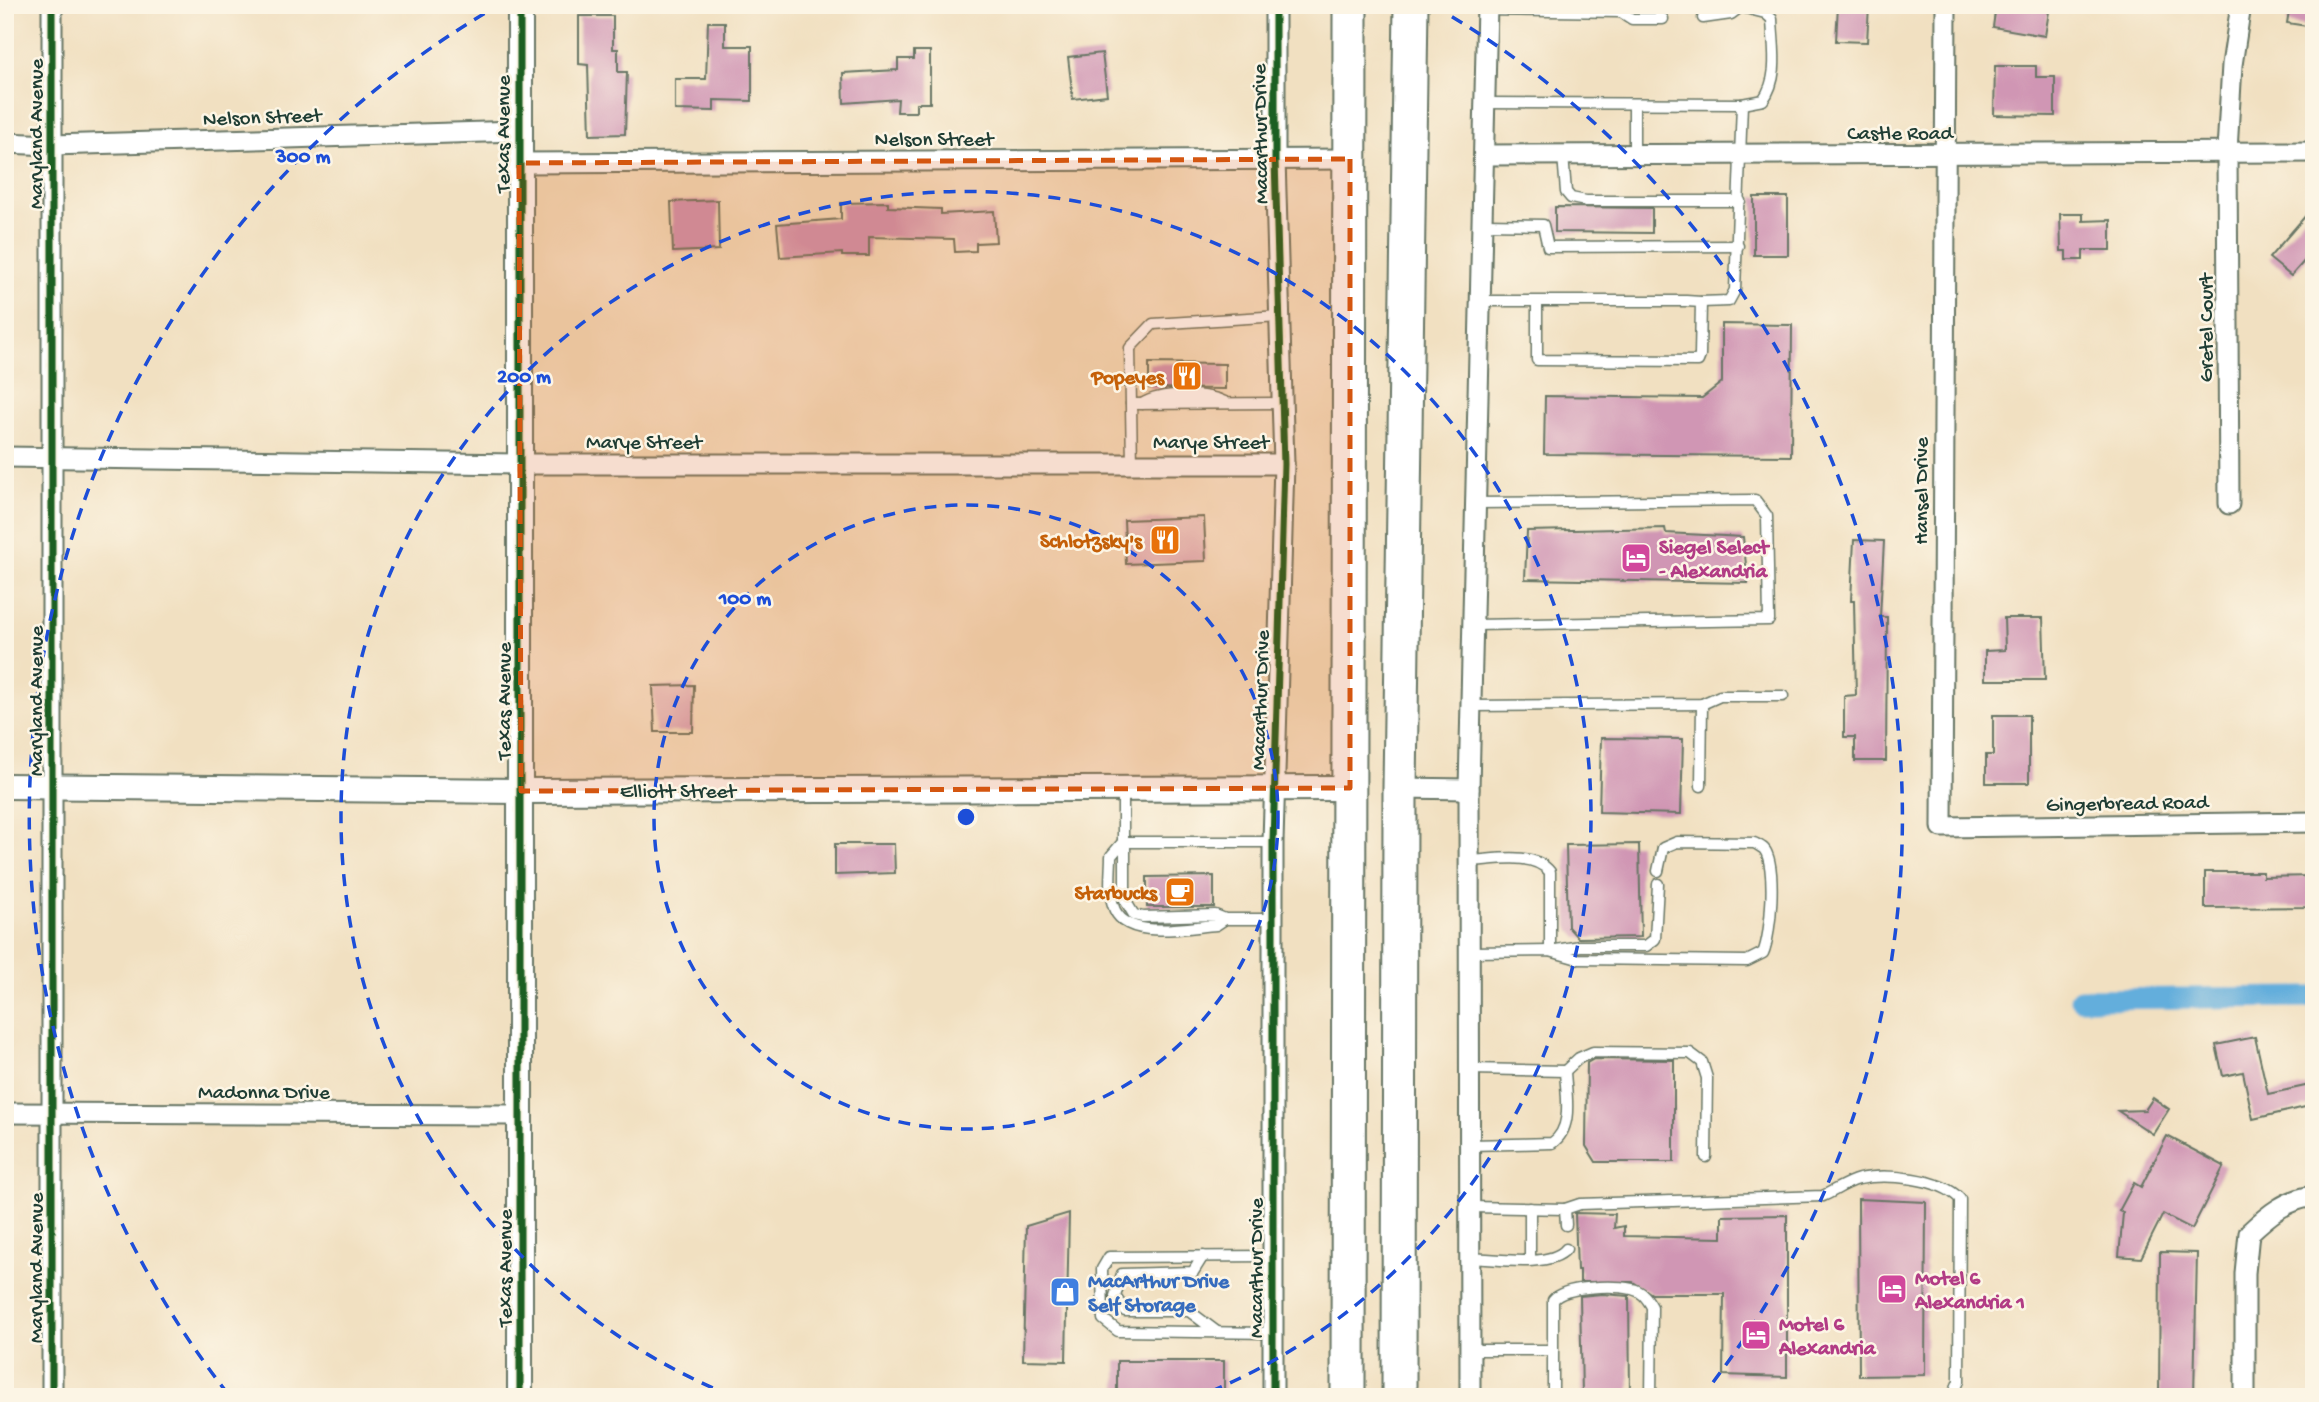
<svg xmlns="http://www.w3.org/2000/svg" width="2319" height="1402" font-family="'Gochi Hand',sans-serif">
<rect width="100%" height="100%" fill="#fcf5e5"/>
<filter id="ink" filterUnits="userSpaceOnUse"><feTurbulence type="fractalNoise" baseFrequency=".0143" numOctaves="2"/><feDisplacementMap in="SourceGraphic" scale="14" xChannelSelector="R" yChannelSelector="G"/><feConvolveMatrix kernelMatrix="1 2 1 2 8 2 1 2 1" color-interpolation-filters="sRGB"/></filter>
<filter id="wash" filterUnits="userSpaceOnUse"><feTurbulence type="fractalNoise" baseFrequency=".00686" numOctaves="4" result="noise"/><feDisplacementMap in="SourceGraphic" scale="28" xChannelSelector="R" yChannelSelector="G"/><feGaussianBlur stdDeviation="1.57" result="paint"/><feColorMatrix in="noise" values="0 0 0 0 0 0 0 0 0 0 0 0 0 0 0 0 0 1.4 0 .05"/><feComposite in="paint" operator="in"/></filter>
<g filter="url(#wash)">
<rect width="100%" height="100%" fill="#f1e0c1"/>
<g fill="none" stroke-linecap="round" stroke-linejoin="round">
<path stroke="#64aedc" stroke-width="21" d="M2080 999 2314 997"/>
</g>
<g id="blocks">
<g fill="#d096b4">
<path d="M1838 5H1869L1867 42 1836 41Z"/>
<path d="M1996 5H2050L2045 36 1993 27Z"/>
<path d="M2290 5H2314V27L2287 23Z"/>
<path d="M579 16H613V49H618V72H627L625 134 590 135 588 65 579 64Z"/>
<path d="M708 22H725V46H752V101L714 100V111L675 110V79H706Z"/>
<path d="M914 51H930V103H916V112H897L898 99 844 103 843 73 898 70V59H914Z"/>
<path d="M1102 53 1107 95 1073 99 1068 57Z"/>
<path d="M1995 66H2036V77H2055V116L1994 115Z"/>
<rect x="1754" y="197" width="34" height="58"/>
<path d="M718 200 719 250 673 252 671 202Z"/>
<path d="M888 202V207L941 209V214L994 211 996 242 976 243V251L955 252 954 239 869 237V256H842V253L780 257 777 224 841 219V203Z"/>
<path d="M2314 206V250L2291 276 2269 258Z"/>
<path d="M1555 207 1652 208V233L1555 232Z"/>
<path d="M2060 214H2083V221L2111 220V250H2083V260H2066V251H2061Z"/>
<path d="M1722 324 1792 325 1791 456 1544 454 1545 396 1702 398 1722 382Z"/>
<path d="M1149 363 1225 364V389L1149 388Z"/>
<path d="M1204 517 1206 561 1126 564 1124 520Z"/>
<path d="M1665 528 1666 533 1743 537 1748 583 1525 579 1527 531Z"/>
<path d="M1854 540 1884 541 1880 617H1887L1886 761H1855V737H1844V696L1856 695 1854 601H1851Z"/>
<path d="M2004 618H2043L2045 680H1985V651L2005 650Z"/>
<path d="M694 685 693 732H655L653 686Z"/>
<path d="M1993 715H2029V783H1986V755H1993Z"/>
<path d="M1601 738 1683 739 1681 814 1599 812Z"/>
<path d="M835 844H894L895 873 835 875Z"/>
<path d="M1639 844 1641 937 1578 938 1568 927 1566 845Z"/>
<path d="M2205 872H2263V877L2314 876V907L2205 908Z"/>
<path d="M1214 876V907H1147V877Z"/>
<path d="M2255 1037 2268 1094 2310 1085 2314 1105 2253 1119 2243 1072 2223 1076 2216 1045Z"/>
<path d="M1594 1059 1674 1060V1162H1596L1586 1146 1587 1063Z"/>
<path d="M2153 1098 2169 1109 2153 1134 2118 1111 2145 1110Z"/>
<path d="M2167 1136 2224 1166 2192 1229 2163 1214 2141 1258 2119 1256 2123 1213 2119 1211 2134 1183 2141 1187Z"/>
<path d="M1858 1199 1926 1202 1925 1375 1859 1376Z"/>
<path d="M1069 1213 1066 1361 1023 1360 1026 1226Z"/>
<path d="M1575 1213 1615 1214 1614 1228 1624 1226V1236L1722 1238V1216L1787 1215V1377L1723 1375 1724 1294H1652L1633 1282H1580V1270H1577Z"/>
<path d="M2160 1252 2197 1253 2194 1397H2159Z"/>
<path d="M1602 1294 1629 1296 1630 1393 1582 1394 1580 1296Z"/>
<rect x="1117" y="1361" width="107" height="36"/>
</g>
</g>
</g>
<g filter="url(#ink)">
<use href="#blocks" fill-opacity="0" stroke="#687665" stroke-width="2"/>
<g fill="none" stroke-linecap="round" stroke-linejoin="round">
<g stroke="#687665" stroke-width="13">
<g id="service">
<path d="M1734 5 1765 13 1772 19C1773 47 1780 77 1763 100L1742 104"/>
<path d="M1487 10 1621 12 1629 5"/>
<path d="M1621 12 1632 19H1663"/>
<path d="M1703 18 1731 14 1739 8"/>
<path d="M1486 103 1742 104 1735 290 1729 301 1701 302"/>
<path d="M1634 104V155"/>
<path d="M1563 155 1566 192 1571 198 1586 201H1740"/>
<path d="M1484 224 1543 225 1548 247 1738 246"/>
<path d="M1482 301H1686L1701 302 1700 356 1698 361 1537 360V301"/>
<path d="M1131 404 1282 403"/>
<path d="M1142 404C1161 392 1204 392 1225 402"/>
<path d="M1132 464 1130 348 1153 324 1280 316"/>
<path d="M1474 625 1769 620 1767 516 1755 500 1477 503"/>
<path d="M1472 706 1702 704 1720 696H1783"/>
<path d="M1701 786 1702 704"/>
<path d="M1123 789V842H1273"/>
<path d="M1123 842 1111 856C1111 871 1108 890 1113 905 1123 942 1187 927 1216 925L1225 919H1272"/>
<path d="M1125 842V900L1134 915 1143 917 1215 915 1225 919"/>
<path d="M1470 861C1495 860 1534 851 1550 872V951L1580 946H1646L1655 939 1658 884"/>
<path d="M1470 952 1550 951 1578 959 1747 961 1763 953C1771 936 1777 864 1764 849 1763 848 1755 843 1754 843L1677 842 1663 848 1658 871"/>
<path d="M1470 1069 1565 1071C1566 1095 1574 1128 1552 1143L1470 1145"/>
<path d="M1565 1071 1579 1058 1593 1052 1690 1053 1702 1062 1707 1078 1706 1157"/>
<path d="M1471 1207 1565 1209 1566 1225"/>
<path d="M1565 1209 1580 1204 1823 1196C1834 1191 1847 1182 1859 1179 1886 1173 1941 1178 1960 1199L1959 1381 1952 1397"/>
<path d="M1203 1256 1193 1272 1122 1274 1115 1296 1125 1311H1189L1217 1332"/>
<path d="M1272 1256 1109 1257 1102 1269 1103 1319 1118 1331 1273 1333"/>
<path d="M1471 1258C1495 1259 1551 1268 1566 1249"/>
<path d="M1530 1260V1208"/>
<path d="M1471 1350H1552"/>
<path d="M1553 1397V1300C1564 1286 1613 1285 1632 1289 1642 1291 1647 1298 1652 1307L1651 1397"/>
</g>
</g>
<g stroke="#687665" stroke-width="23">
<g id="minor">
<path d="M52 5V1397"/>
<path d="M1946 5 1942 827 2314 822"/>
<path d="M5 143 52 145 520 131"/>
<path d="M1486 155 2314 152"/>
<path d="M519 163 1350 159"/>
<path d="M5 457 520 464H1284"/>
<path d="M2229 504 2227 151 2232 65 2241 5"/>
<path d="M1400 788 1469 789"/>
<path d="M5 1113 522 1115"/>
<path d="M1273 1397V842L1284 464 1275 159V5"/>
<path d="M1470 1397 1469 789 1487 5"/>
<path d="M2245 1397V1273L2249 1233C2268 1215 2287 1199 2314 1196"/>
</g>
</g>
<g stroke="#687665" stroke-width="28">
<g id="tertiary">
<path d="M520 5V1397"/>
<path d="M5 786 521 791 1350 788"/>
</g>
</g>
<g stroke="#687665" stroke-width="37">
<g id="trunk">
<path d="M1348 1397 1350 5"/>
<path d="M1399 1397 1400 788 1411 5"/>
</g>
</g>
<use href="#service" stroke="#fff" stroke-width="10"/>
<use href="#minor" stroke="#fff" stroke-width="19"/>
<use href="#tertiary" stroke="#fff" stroke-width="24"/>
<use href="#trunk" stroke="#fff" stroke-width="33"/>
<g stroke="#fcf5e5" stroke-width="11">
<g id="cycleway">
<path d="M52 5V1397"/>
<path d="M520 5V1397"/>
<path d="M1273 1397V842L1284 464 1275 159V5"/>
</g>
</g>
<use href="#cycleway" stroke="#1b5e20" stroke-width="7"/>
</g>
</g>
<path fill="#d45610" fill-opacity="0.2" stroke="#d45610" stroke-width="5" stroke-dasharray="14 9" stroke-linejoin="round" d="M1350 159V788L521 791 519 163Z"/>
<g fill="none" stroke="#1d4ed8" stroke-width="3.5" stroke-dasharray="12 9">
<circle cx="966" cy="817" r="312"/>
<path d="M732 1396A625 625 0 1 1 1200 1396"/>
<path d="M228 1394A937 937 0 0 1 497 6M1434 6A937 937 0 0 1 1704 1394"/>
</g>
<defs>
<g id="restaurant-square" transform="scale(1.575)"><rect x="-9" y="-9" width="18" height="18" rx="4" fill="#e8710a" stroke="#fcf5e5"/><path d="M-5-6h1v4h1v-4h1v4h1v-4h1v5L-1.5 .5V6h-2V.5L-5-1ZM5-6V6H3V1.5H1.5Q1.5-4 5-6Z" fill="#fff"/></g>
<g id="hotel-square" transform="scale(1.575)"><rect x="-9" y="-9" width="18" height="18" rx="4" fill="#d1479c" stroke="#fcf5e5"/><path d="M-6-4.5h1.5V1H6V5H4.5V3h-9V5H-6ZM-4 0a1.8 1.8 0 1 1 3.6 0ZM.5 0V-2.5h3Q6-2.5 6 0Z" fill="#fff"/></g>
<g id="cafe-square" transform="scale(1.575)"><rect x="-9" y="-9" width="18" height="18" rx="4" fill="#e8710a" stroke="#fcf5e5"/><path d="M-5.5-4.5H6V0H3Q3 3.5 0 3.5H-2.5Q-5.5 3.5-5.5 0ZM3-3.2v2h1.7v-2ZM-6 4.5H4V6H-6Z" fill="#fff"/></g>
<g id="shop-square" transform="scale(1.575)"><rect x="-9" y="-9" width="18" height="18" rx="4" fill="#3f7fe0" stroke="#fcf5e5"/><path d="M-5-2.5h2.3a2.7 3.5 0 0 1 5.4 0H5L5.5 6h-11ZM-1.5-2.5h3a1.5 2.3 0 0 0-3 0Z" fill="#fff"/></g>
</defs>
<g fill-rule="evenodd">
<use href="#restaurant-square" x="1187" y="376"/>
<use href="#restaurant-square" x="1165" y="540"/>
<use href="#hotel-square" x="1636" y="558"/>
<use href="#cafe-square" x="1180" y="892"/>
<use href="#hotel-square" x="1892" y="1289"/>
<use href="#shop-square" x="1065" y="1292"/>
<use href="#hotel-square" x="1756" y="1335"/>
</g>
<g text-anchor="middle" stroke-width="5" stroke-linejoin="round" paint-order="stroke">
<g font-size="21" fill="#1f3d34" stroke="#fcf5e5">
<text transform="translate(262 116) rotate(-2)" y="7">Nelson Street</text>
<text x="1900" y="139">Castle Road</text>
<text transform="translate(35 134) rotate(-90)" y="7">Maryland Avenue</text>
<text transform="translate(502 134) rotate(-90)" y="7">Texas Avenue</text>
<text transform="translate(1259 134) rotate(-91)" y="7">Macarthur Drive</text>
<text x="934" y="145">Nelson Street</text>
<text transform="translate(2205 328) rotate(-90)" y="7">Gretel Court</text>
<text x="644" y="448">Marye Street</text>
<text x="1211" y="448">Marye Street</text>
<text transform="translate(1920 491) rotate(-90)" y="7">Hansel Drive</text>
<text transform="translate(1259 700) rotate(-88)" y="7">Macarthur Drive</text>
<text transform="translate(35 701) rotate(-90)" y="7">Maryland Avenue</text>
<text transform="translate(503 701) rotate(-90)" y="7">Texas Avenue</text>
<text x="678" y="797">Elliott Street</text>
<text transform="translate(2127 802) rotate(-1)" y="7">Gingerbread Road</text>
<text x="264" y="1098">Madonna Drive</text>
<text transform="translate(35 1268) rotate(-90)" y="7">Maryland Avenue</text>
<text transform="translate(504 1268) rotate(-90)" y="7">Texas Avenue</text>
<text transform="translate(1255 1268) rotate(-90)" y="7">Macarthur Drive</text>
</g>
<g font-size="21" font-weight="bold" fill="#c56008" stroke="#fcf5e5" text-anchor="end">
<text x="1164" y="383">Popeyes</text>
<text x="1142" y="547">Schlotzsky's</text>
<text x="1157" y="899">Starbucks</text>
</g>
<g font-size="21" font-weight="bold" fill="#b23c85" stroke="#fcf5e5" text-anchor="start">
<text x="1659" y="553">Siegel Select<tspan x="1659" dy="24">- Alexandria</tspan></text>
<text x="1915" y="1284">Motel 6<tspan x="1915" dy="24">Alexandria 1</tspan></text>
<text x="1779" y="1330">Motel 6<tspan x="1779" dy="24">Alexandria</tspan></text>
</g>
<g font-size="21" font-weight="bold" fill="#366cbe" stroke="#fcf5e5" text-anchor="start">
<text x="1088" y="1287">MacArthur Drive<tspan x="1088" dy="24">Self Storage</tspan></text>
</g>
</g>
<circle cx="966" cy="817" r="10" fill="#1d4ed8" stroke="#fcf5e5" stroke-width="3.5"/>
<g font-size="21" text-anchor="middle" font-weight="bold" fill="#1d4ed8" stroke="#fcf5e5" stroke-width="5" stroke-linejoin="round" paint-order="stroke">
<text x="303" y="162">300 m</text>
<text x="524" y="382">200 m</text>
<text x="745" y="604">100 m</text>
</g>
<rect width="2319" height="1402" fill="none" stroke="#fcf5e5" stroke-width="28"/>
</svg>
